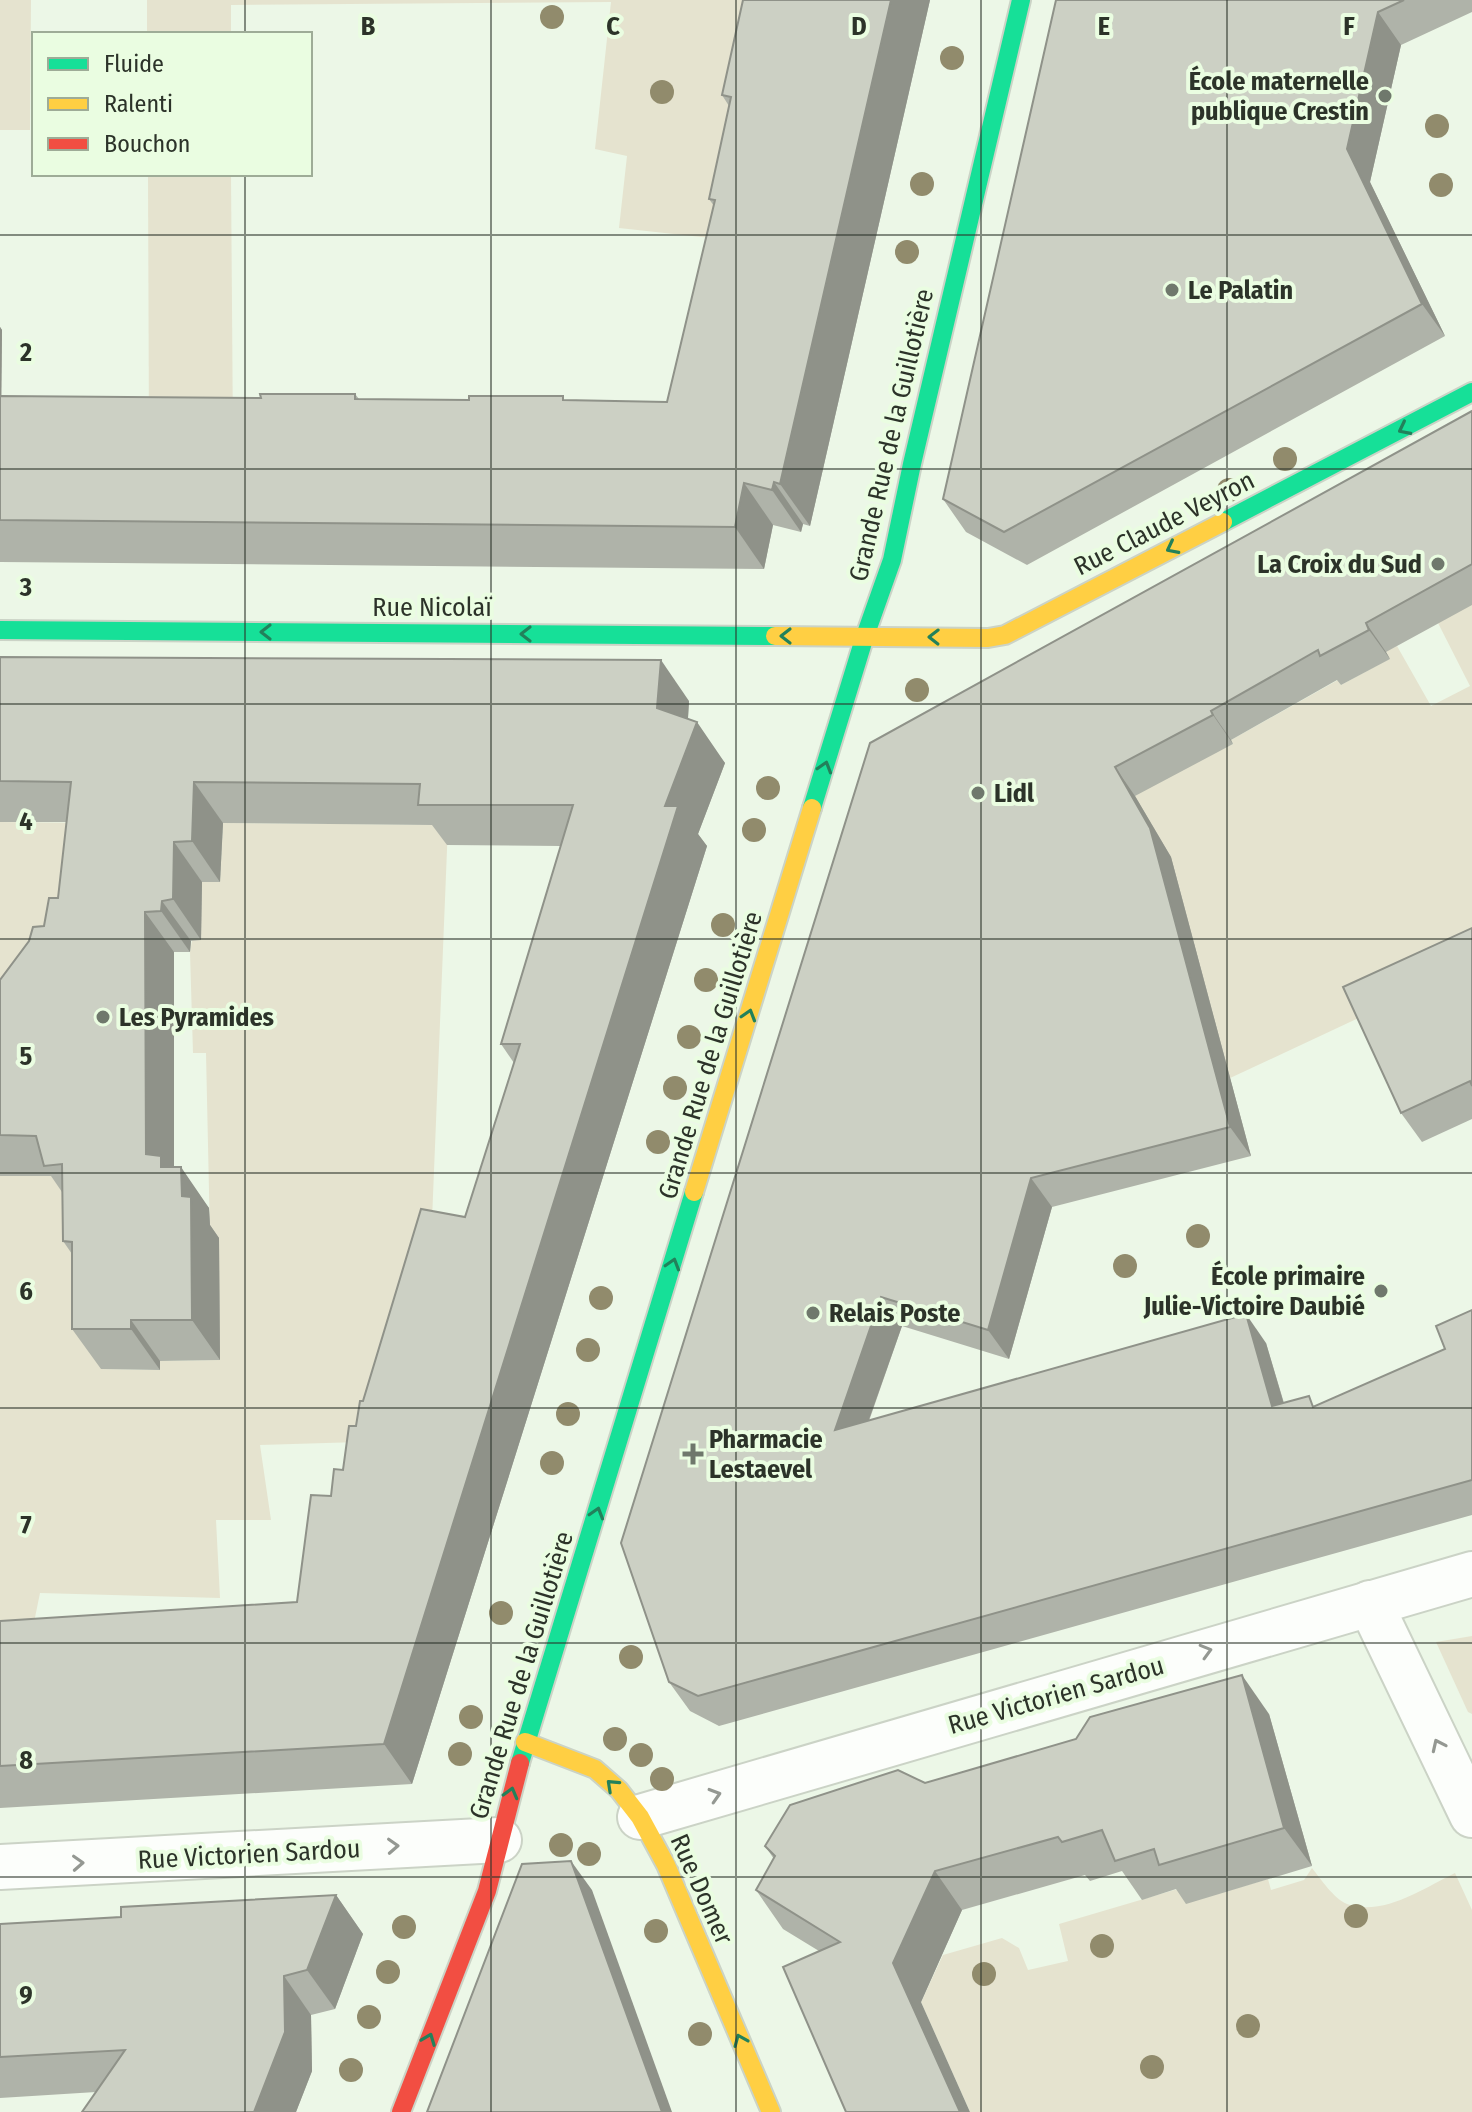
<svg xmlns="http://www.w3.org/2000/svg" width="1472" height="2112" font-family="'Fira Sans Condensed',sans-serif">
<rect width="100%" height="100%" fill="#ecf7e7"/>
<g fill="#e5e3cf">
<path d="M0 0H31L30 130H0Z"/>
<path d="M147 0H782L738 241 619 228 627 156 595 149 611 2 231 5V34H147Z"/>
<path d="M148 174H231L233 439H149Z"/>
<path d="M1472 604V965L1228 1079 1133 793 1233 744 1231 740 1338 680 1341 685 1389 659 1386 651 1397 646 1431 706 1470 686 1438 623Z"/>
<path d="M0 822 101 823 0 1043Z"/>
<path d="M223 823 448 825 431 1245 392 1441 260 1445 271 1520H216L220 1598 40 1593 31 1637 0 1667V1176H65L101 1369 159 1370 160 1361 220 1360 210 1237 206 1053H193L190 952 202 882 220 881Z"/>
<path d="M1472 1636V1714L1468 1712 1436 1642Z"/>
<path d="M1312 1868C1321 1879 1333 1898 1347 1904 1383 1917 1424 1888 1455 1873L1472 1910V2112H970L921 2002 943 1955 1002 1938 1019 1948 1028 1970 1068 1961 1059 1924 1181 1888 1186 1903 1268 1879 1271 1890 1304 1880Z"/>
</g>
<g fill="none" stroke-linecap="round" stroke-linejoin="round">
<g stroke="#cbd3c6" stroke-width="48">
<g id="street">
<path d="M1370 1603 1472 1815"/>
<path d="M640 1817 1472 1574"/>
<path d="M0 1867 499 1840"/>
</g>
</g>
<g stroke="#cbd3c6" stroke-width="22">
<g id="fast">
<path d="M1223 522 1472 392"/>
<path d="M0 630 775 636"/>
<path d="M812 808 864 639 892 560 912 464 1021 0"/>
<path d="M520 1763 694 1192"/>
</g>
</g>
<g stroke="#cbd3c6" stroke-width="22">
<g id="slow">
<path d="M775 636 988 638 1005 635 1223 522"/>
<path d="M694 1192 812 808"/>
<path d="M525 1742 595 1769 619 1790 640 1817 666 1865 771 2112"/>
</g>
</g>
<g stroke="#cbd3c6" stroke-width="22">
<path id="jam" d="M401 2112 487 1891 520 1763"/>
</g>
<use href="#street" stroke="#fcfefb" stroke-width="44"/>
<use href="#fast" stroke="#16e098" stroke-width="18"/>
<use href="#slow" stroke="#ffcf43" stroke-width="18"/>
<use href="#jam" stroke="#f24e42" stroke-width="18"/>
</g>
<g fill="#918b6c">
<circle cx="552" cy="17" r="12"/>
<circle cx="952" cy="58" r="12"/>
<circle cx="662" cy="92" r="12"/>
<circle cx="1437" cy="126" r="12"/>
<circle cx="922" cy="184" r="12"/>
<circle cx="1441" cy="185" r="12"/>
<circle cx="907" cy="252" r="12"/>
<circle cx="1285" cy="459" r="12"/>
<circle cx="1229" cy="490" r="12"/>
<circle cx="917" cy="690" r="12"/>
<circle cx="768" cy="788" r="12"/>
<circle cx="754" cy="830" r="12"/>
<circle cx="723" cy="925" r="12"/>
<circle cx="706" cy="980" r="12"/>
<circle cx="689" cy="1037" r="12"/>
<circle cx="675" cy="1088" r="12"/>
<circle cx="658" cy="1142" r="12"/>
<circle cx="1198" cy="1236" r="12"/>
<circle cx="1125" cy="1266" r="12"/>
<circle cx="601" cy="1298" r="12"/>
<circle cx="588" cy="1350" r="12"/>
<circle cx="568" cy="1414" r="12"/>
<circle cx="552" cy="1463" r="12"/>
<circle cx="501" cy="1613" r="12"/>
<circle cx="631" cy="1657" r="12"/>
<circle cx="471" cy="1717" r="12"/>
<circle cx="615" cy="1739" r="12"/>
<circle cx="460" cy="1754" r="12"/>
<circle cx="641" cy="1755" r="12"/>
<circle cx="662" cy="1779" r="12"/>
<circle cx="561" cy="1845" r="12"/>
<circle cx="589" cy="1854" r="12"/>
<circle cx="1356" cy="1916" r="12"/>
<circle cx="404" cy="1927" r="12"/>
<circle cx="656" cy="1931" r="12"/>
<circle cx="1102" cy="1946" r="12"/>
<circle cx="388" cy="1972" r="12"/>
<circle cx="984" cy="1974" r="12"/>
<circle cx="369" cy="2017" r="12"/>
<circle cx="1248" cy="2026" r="12"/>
<circle cx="700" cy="2034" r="12"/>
<circle cx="1152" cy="2067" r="12"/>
<circle cx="351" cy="2070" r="12"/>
</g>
<g fill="#afb3a9">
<path d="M743 0H930L810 526 803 524 801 532 773 525 764 569 0 562V327L2 330 1 396 261 398 355 394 359 399 667 402 714 206 709 199 729 106 722 95Z"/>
<path d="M1056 0H1472V12L1401 45 1370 182 1445 336 1027 565 966 532 943 499Z"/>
<path d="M1472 411V605L1386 652 1390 659 1341 685 1337 680 1231 740 1233 744 1135 796 1171 857 1251 1156 1052 1207 1009 1359 902 1326 869 1421 1266 1343 1284 1403 1316 1406 1445 1349 1472 1310V1515L719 1726 690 1711 669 1682 870 743Z"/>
<path d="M0 657 689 701 688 719 725 763 698 834 707 846 412 1784 0 1808V1621L297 1602 331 1496 343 1470 363 1401 465 1217 514 1063 501 1044 561 846 447 845 432 825 223 823 220 882H202L201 940 191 941 190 952H174V1167L209 1208 210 1225 219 1238 220 1360 160 1361V1370L101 1369 72 1329V1254L63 1241 62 1192 51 1176H0V980L44 926 58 898 67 822H0Z"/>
<path d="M1472 928V1119L1422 1142 1401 1113Z"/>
<path d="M1269 1714 1312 1866 1186 1904 1176 1889 1142 1900 1122 1871 1090 1881 1085 1875 962 1910 921 2002 819 1951 783 1929 756 1890 774 1859 765 1846 925 1783Z"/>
<path d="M336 1895 363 1934 335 2009 311 2015 312 2071 296 2112H82L96 2092 0 2098V1924L121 1917Z"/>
</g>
<g fill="#8f9289">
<path d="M891 0H930L810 526 780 484Z"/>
<path d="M1378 12 1401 45 1370 182 1445 336 1422 304 1347 149Z"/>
<path d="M0 327 2 330 1 438 0 437Z"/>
<path d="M774 482 803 524 801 532 772 490Z"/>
<path d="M744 483 773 525 764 569 735 527Z"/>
<path d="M1366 623 1386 652 1390 659 1369 630Z"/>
<path d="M661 660 689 701 686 749 657 708Z"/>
<path d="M1211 711 1231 740 1233 744 1213 715Z"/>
<path d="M697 722 725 763 698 834 707 846 412 1784 384 1744 665 806Z"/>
<path d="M1115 767 1135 796 1171 857 1251 1156 1230 1127Z"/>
<path d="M194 782 223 823 220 882 192 841Z"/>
<path d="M174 842 202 882 201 940 173 899Z"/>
<path d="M162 901 191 941 190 952 161 911Z"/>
<path d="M145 912 174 952V1175L181 1167 209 1208 210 1225 219 1238 220 1360 192 1320 146 1154Z"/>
<path d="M1031 1178 1052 1207 1009 1359 988 1330Z"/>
<path d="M881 1297 902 1326 855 1459 835 1430Z"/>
<path d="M1246 1314 1266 1343 1293 1435 1272 1406Z"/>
<path d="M131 1320 160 1361V1370L131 1329Z"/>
<path d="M1242 1675 1269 1714 1312 1866 1284 1828Z"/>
<path d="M571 1861 592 1890 672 2112H662Z"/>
<path d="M935 1871 962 1910 921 2002 970 2112H960L893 1963Z"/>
<path d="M336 1895 363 1934 335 2009 307 1970Z"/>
<path d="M284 1976 311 2015 312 2071 296 2112H254Z"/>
</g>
<g fill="#ccd0c4" stroke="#8f9289" stroke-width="2">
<path d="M743 0H891L780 484 774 482 772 490 744 483 735 527 0 520V396L261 398 260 394H355V399L469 400V396H563V400L667 402 715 200 709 199 731 97 722 95Z"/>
<path d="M1056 0H1404L1378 12 1347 149 1422 304 1004 532 943 499Z"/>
<path d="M1472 411V564L1366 623 1369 630 1320 656 1318 650 1211 711 1213 715 1115 767 1150 828 1230 1127 1031 1178 988 1330 881 1297 835 1430 1246 1314 1272 1406 1309 1396 1313 1407 1445 1349 1436 1326 1472 1310V1480L698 1696 669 1682 621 1543 870 743Z"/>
<path d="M0 657 661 660 657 708 697 722 665 806H678L384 1744 0 1766V1621L297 1602 311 1495 331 1496 334 1469 343 1470 349 1426H356L360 1401H363L421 1209 465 1217 520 1044H501L573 805H418L420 784 194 782 192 841 174 842 173 899 162 901 161 911 145 912 146 1154 161 1156V1167H181L182 1196 191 1197 192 1320H131V1329H72V1242L63 1241 62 1164 44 1166 36 1136 0 1135V980L29 941 33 927 44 926 49 898H58L71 782 0 781Z"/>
<path d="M1472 928V1086L1470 1081 1401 1113 1343 987Z"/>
<path d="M1242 1675 1284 1828 1159 1865 1154 1849 1115 1861 1102 1830 1062 1842 1058 1837 935 1871 893 1963 960 2112H846L783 1967 840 1942 756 1890 775 1856 765 1846 790 1805 898 1770 925 1783 1076 1739 1090 1717Z"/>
<path d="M571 1861 662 2112H427L522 1864Z"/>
<path d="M336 1895 307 1970 284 1976 285 2032 254 2112H82L125 2050 0 2057V1924L121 1917V1907Z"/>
</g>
<defs><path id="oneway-chevron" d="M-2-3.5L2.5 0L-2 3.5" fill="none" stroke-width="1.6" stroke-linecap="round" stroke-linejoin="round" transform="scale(2)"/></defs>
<g stroke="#22815b">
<use href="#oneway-chevron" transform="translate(1404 429) rotate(153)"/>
<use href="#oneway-chevron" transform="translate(1172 548) rotate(153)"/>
<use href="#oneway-chevron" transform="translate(266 632) rotate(-180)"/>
<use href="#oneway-chevron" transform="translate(526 634) rotate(-180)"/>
<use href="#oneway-chevron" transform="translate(786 636) rotate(180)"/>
<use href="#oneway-chevron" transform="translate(934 637) rotate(-179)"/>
<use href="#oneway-chevron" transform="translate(825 767) rotate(-73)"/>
<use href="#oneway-chevron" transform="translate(749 1015) rotate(-73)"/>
<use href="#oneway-chevron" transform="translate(673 1264) rotate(-73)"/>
<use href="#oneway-chevron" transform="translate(597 1513) rotate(-73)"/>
<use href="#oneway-chevron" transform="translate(612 1785) rotate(-137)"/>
<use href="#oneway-chevron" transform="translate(511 1793) rotate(-75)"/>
<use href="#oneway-chevron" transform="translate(429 2039) rotate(-69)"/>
<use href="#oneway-chevron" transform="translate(740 2040) rotate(-113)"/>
</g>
<g stroke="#949892">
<use href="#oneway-chevron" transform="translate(1206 1651) rotate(-16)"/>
<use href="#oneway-chevron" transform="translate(1438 1745) rotate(-115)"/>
<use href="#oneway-chevron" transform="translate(715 1795) rotate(-17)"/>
<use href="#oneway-chevron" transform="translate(393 1846) rotate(-3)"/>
<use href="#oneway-chevron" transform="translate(78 1863) rotate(-3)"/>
</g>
<path fill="none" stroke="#2c3329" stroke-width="2" stroke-opacity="0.55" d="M245 0V34M491 0V2112M736 0V2112M981 0V2112M1227 0V2112M245 174V2112M0 235H1472M0 469H1472M0 704H1472M0 939H1472M0 1173H1472M0 1408H1472M0 1643H1472M0 1877H1472"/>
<g fill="#6f786c" stroke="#eafde1" stroke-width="3">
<circle cx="1385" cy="96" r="8"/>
<circle cx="1172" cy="290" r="8"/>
<circle cx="1438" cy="564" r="8"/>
<circle cx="978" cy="793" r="8"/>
<circle cx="103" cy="1017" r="8"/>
<circle cx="1381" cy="1291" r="8"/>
<circle cx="813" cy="1313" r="8"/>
<path d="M689 1442h8v8h8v8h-8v8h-8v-8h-8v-8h8z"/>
</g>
<g text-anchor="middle" stroke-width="8" stroke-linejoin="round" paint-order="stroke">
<g font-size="26" font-weight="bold" fill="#2c3329" stroke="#eafde1" text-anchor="start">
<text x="1369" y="90" text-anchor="end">École maternelle<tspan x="1369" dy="30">publique Crestin</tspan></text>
<text x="1188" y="299">Le Palatin</text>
<text x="1422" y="573" text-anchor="end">La Croix du Sud</text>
<text x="994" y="802">Lidl</text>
<text x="119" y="1026">Les Pyramides</text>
<text x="1365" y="1285" text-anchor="end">École primaire<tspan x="1365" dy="30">Julie-Victoire Daubié</tspan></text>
<text x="829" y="1322">Relais Poste</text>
<text x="709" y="1448">Pharmacie<tspan x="709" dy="30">Lestaevel</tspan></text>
</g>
<g font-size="26" fill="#2c3329" stroke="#eafde1">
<text transform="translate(891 435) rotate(-77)" y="9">Grande Rue de la Guillotière</text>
<text transform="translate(1164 523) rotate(-27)" y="9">Rue Claude Veyron</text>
<text x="432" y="616">Rue Nicolaï</text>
<text transform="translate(710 1055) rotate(-73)" y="9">Grande Rue de la Guillotière</text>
<text transform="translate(521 1675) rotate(-73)" y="9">Grande Rue de la Guillotière</text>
<text transform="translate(1056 1695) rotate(-16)" y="9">Rue Victorien Sardou</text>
<text transform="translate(249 1854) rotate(-3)" y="9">Rue Victorien Sardou</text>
<text transform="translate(702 1889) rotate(66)" y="9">Rue Domer</text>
</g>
</g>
<g font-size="26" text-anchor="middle" font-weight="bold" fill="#2c3329" stroke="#eafde1" stroke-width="8" stroke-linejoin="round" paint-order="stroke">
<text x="368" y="35">B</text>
<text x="613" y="35">C</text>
<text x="859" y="35">D</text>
<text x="1104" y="35">E</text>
<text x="1349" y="35">F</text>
<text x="26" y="361">2</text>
<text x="26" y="596">3</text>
<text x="26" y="830">4</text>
<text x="26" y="1065">5</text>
<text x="26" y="1300">6</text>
<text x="26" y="1534">7</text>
<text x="26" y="1769">8</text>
<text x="26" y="2004">9</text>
</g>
<rect x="32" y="32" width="280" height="144" fill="#eafde1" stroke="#9eac97" stroke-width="2"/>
<rect x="48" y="58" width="40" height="12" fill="#16e098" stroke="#9eac97" stroke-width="2"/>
<text x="104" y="72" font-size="24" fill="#2c3329">Fluide</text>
<rect x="48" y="98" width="40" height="12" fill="#ffcf43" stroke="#9eac97" stroke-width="2"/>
<text x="104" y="112" font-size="24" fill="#2c3329">Ralenti</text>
<rect x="48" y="138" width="40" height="12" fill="#f24e42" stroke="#9eac97" stroke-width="2"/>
<text x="104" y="152" font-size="24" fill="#2c3329">Bouchon</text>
</svg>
